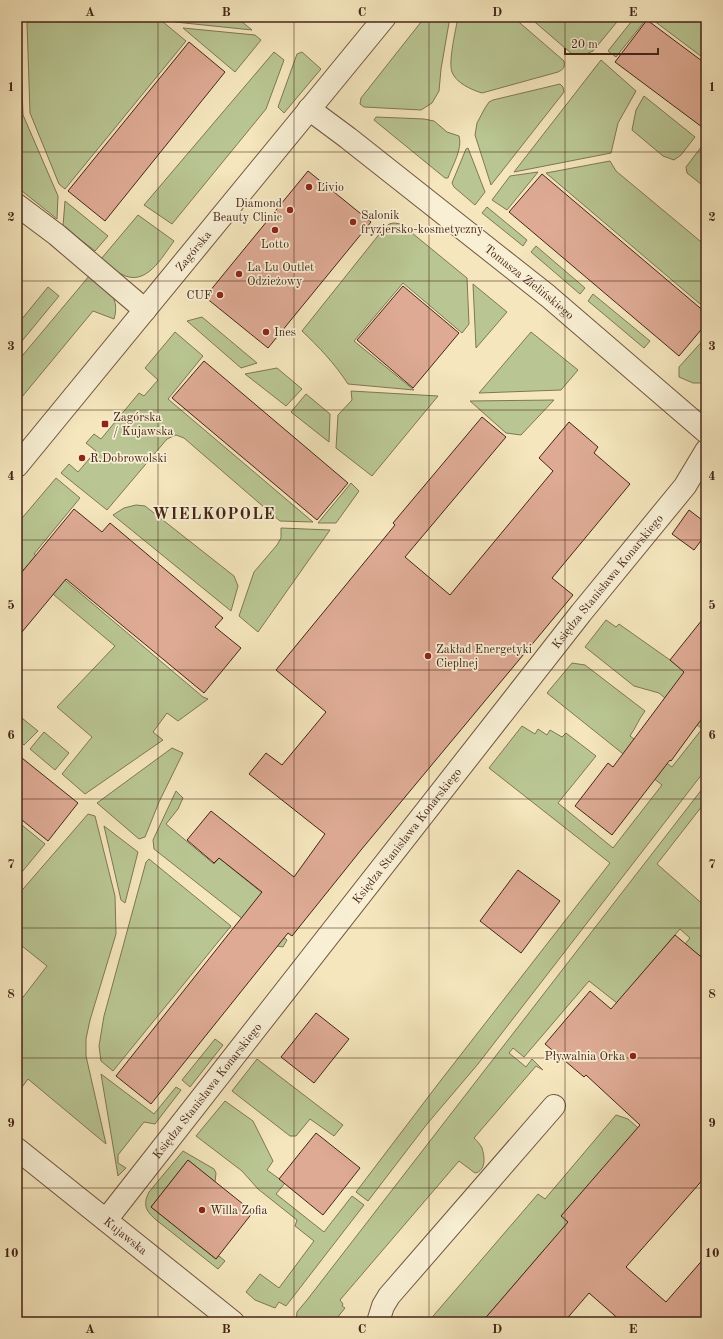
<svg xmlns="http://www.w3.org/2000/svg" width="723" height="1339" font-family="'Old Standard TT',serif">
<rect width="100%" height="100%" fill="#f5e6bd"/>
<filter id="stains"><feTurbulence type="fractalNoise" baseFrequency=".005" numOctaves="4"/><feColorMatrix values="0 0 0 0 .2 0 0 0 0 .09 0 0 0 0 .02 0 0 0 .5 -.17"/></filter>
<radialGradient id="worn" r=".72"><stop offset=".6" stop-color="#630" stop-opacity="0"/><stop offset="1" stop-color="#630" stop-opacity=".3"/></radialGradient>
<g fill="#b9c693" stroke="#807656">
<path d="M32 17H157L186 41 65 189 59 184 30 113 27 23Z"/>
<path d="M169 17H236L252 30 175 22Z"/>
<path d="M425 17H450L441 69 439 91 432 103 421 110 364 107 360 104 361 98Z"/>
<path d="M458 17H513L564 61C565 67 564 69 558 72L482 93C472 90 456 83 452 72 448 62 456 29 458 17Z"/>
<path d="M529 17H621L593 51 586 54H572Z"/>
<path d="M635 17H648L616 57 608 51Z"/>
<path d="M649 17H706V60Z"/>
<path d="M183 28 255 35 261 40 235 72Z"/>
<path d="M20 31 23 115 58 196 57 219 17 187V35Z"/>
<path d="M274 52 284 60 266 109 172 224 144 205Z"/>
<path d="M302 52 321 69 284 113 278 107 297 54Z"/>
<path d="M601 60 636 91 618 123 611 153 514 172Z"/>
<path d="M560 84 563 87 564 92 491 185 475 135 477 123 485 108 489 102 493 100Z"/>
<path d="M644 96 695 137 681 155 674 160 663 156 632 130 636 110Z"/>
<path d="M376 117 424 119 434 121 447 132 459 136C463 149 452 166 448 178H445L374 120Z"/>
<path d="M705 142 706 143V188L687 173 686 167Z"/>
<path d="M468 148 485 192 475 205 454 187 452 183 466 149Z"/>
<path d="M610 161 616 171 706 246V309L546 173Z"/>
<path d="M538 172 507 210 492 200 510 176Z"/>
<path d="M65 201 108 236 95 251 63 226Z"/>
<path d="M487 207 527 240 523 246 482 213Z"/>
<path d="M138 215 174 241C162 257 146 288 121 274 114 270 107 264 101 259Z"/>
<path d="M394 223 401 224 467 278 469 324 462 333 403 283 354 341 414 390 348 384C335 364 319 347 302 331L381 232 389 224Z"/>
<path d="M536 246 585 288 580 294 531 252Z"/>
<path d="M90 275C105 289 121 295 114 319L93 311 21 398 17 394V362Z"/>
<path d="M473 284 507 312 476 348Z"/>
<path d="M48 287 59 296 17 347V325Z"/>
<path d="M593 294 650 341 644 348 588 301Z"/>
<path d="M202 317 257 363 241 368 187 321Z"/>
<path d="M175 332 203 356 168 399 313 522 280 521 184 438 176 435 167 439 107 510 61 473 69 464 78 472 96 451 86 443 94 434 101 439 139 393 144 396 158 380 145 368Z"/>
<path d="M531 332 578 370 561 390 479 393Z"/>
<path d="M706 337V383H693L679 377V367Z"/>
<path d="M277 368 302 389 286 406 245 374Z"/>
<path d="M351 391 438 396 372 476 336 448 338 415 352 400Z"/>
<path d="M306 394 330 414 329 442 291 412Z"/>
<path d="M554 400 521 435 506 433 470 401Z"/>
<path d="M56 478 80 498 34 554 203 697 208 699 178 721 167 713 153 732 163 740 85 794 62 774 92 737 57 707 115 646 17 564V524Z"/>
<path d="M351 483 359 491 336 523H318Z"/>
<path d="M136 505 145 506 234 576 238 586 231 611 113 515 124 508Z"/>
<path d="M281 528 330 530 258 632 239 616 254 572 277 545 281 538Z"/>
<path d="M606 620 616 627 619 624 670 660 706 689V769L478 1064 427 1124 368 1201 356 1192 438 1084 610 863 489 768 522 726 535 734 538 729 547 735 550 730 562 737 566 733 596 756 558 803 613 848 662 785 547 693 572 663 585 665 645 711C639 719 636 727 630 736L672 767 702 729 659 693 634 686 585 647Z"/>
<path d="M17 714 38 731 24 745 17 739Z"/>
<path d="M44 732 69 753 55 770 30 749Z"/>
<path d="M172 748 183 753 159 802 145 837 139 839 97 803Z"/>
<path d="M706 784V801L657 864 706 907V961L685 944 690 938 680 929 617 1003 589 981 524 1057 513 1048 509 1053 526 1067 532 1059 543 1070 536 1066 474 1138C477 1141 480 1144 482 1148 485 1157 486 1171 475 1173L459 1161 340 1300 343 1304 342 1306 345 1308 337 1318 342 1322H296L297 1312 307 1300Z"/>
<path d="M176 791 183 798 178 809 166 824 214 864 219 858 277 905 265 921 287 940 283 947 277 946 154 849 153 840Z"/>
<path d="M88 814 95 816 115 896 116 934 90 1020 86 1039V1056L106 1144 28 1079 17 1094V1005L47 966 17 942V896Z"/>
<path d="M17 821 45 844 17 878Z"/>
<path d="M104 826 138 852 125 903 121 900Z"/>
<path d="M149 859 231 926 113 1071 101 1061 99 1046 104 1016 146 862Z"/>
<path d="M215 1039 223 1045 190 1087 182 1080Z"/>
<path d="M257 1059 343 1125 334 1136 310 1119 296 1136H290L232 1091Z"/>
<path d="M101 1074 154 1114 176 1087 181 1090 155 1124 144 1122 118 1155V1163L126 1168 118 1176Z"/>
<path d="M225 1101 253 1121 273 1161 267 1170 285 1183 276 1194 324 1232 352 1196 364 1205 286 1306 279 1302 275 1308 255 1300 246 1292 260 1274 279 1288 314 1241 295 1226 297 1220 258 1189 242 1171 196 1136Z"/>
<path d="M616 1115 628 1119 660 1147 562 1216 579 1232 543 1251 482 1322H428L538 1194 545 1199Z"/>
<path d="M183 1151 214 1169 216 1173 215 1182 188 1160 151 1207 216 1259 219 1256 225 1261 218 1269 155 1219C145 1210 143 1204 149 1192Z"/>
</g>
<g fill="#deaa94" stroke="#462518">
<path d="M647 20 706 64V130L615 62Z"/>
<path d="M189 42 225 72 105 221 68 191Z"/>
<path d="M308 171 371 222 268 348 205 297Z"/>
<path d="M542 174 706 313V324L679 356 509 212Z"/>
<path d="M403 286 459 333 413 388 357 340Z"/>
<path d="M204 361 348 483 317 520 172 398Z"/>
<path d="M482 417 506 437 405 557 450 595 553 471 539 458 569 422 598 447 594 453 630 484 552 578 573 595 361 850 292 936 288 933 151 1104 116 1076 262 892 219 858 214 863 187 840 211 811 294 877 325 834 249 774 266 753 282 765 326 712 276 670 395 525 393 523Z"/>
<path d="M74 509 102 532 110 523 223 618 215 627 241 648 204 693 66 579 17 638V578Z"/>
<path d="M689 510 706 523V534L694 550 672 534Z"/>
<path d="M706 615V713L671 761 670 760 612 835 575 806 608 763 613 767 684 672 670 660Z"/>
<path d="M17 754 78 803 48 841 17 816Z"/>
<path d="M518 870 560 901 521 953 480 921Z"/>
<path d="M675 935 706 961V1176L626 1267 666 1302 706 1256V1322H622L589 1293 564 1322H482L568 1222 561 1216 640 1125 586 1075 584 1077 545 1044 590 991 611 1009Z"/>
<path d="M316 1013 349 1039 314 1083 281 1057Z"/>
<path d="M316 1133 360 1168 323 1215 279 1179Z"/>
<path d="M188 1160 253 1212 216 1259 151 1207Z"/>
</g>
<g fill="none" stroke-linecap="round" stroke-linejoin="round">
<g stroke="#725541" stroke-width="24">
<g id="minor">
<path id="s1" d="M309 109 348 138 548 296 706 432"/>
<path d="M17 205 57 235 145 310"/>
<path id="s2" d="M17 466 385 17"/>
<path id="s3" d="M17 1149 233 1322"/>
<path id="s4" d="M106 1220 581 613 685 486 706 451"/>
<path d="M378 1322 383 1306 389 1296 554 1106"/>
</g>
</g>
<use href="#minor" stroke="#f8efd4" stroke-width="22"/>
</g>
<path fill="none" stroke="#462518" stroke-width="1" stroke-opacity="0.55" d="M158 17V1322M294 17V1322M429 17V1322M565 17V1322M17 152H706M17 281H706M17 410H706M17 540H706M17 670H706M17 799H706M17 928H706M17 1058H706M17 1188H706"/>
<g fill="#8f2418" stroke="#f8efd4" stroke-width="1.5">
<circle cx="309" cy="187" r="4"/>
<circle cx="290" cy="210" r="4"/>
<circle cx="353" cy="222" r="4"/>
<circle cx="275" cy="230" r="4"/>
<circle cx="239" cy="274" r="4"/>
<circle cx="220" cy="295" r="4"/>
<circle cx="266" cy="332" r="4"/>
<rect x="101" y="420" width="8" height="8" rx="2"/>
<circle cx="82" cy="458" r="4"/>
<circle cx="428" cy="656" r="4"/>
<circle cx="633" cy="1056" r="4"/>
<circle cx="202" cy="1210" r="4"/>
</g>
<g text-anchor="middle" stroke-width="3.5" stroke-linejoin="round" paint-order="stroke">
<g font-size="12" fill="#462518" stroke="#f8efd4" text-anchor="start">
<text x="317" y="191">Livio</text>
<text x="282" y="207" text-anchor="end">Diamond<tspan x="282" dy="14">Beauty Clinic</tspan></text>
<text x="361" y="219">Salonik<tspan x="361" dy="14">fryzjersko-kosmetyczny</tspan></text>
<text x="275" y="248" text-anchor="middle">Lotto</text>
<text x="247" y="271">La Lu Outlet<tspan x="247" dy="14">Odzieżowy</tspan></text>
<text x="212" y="299" text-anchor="end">CUF</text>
<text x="274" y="336">Ines</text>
<text x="113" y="421">Zagórska<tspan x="113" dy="14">/ Kujawska</tspan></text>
<text x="90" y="462">R.Dobrowolski</text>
<text x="436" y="653">Zakład Energetyki<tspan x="436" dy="14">Cieplnej</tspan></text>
<text x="625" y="1060" text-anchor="end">Pływalnia Orka</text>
<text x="210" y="1214">Willa Zofia</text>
</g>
<g font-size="12" fill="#462518" stroke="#f8efd4">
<text dy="4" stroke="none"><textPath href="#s2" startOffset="278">Zagórska</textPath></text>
<text dy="4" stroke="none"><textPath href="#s1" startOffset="280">Tomasza Zielińskiego</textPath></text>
<text dy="4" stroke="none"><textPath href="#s4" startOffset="812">Księdza Stanisława Konarskiego</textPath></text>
<text dy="4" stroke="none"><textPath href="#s4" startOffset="488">Księdza Stanisława Konarskiego</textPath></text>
<text dy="4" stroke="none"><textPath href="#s4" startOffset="164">Księdza Stanisława Konarskiego</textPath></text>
<text dy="4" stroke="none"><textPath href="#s3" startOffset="139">Kujawska</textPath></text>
</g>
<g font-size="16" font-weight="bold" letter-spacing="1" fill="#462518" stroke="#f8efd4">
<text x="214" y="519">WIELKOPOLE</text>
</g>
</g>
<rect width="723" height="1339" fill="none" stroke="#f5e6bd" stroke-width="44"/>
<path d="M565 48v6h93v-6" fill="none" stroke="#462518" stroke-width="2"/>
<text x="571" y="48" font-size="12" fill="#462518" stroke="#f8efd4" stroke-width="3" paint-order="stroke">20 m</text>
<rect x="22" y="22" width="679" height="1295" fill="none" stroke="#462518" stroke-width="1.5"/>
<g font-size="13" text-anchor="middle" font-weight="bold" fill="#462518">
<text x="90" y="16">A</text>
<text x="226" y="16">B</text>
<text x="362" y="16">C</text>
<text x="497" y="16">D</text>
<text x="633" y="16">E</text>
<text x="11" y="91">1</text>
<text x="712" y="91">1</text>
<text x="11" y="221">2</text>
<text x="712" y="221">2</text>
<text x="11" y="350">3</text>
<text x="712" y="350">3</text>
<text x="11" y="480">4</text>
<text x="712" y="480">4</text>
<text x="11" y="609">5</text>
<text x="712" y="609">5</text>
<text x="11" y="739">6</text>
<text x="712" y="739">6</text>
<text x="11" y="868">7</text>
<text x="712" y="868">7</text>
<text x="11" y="998">8</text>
<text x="712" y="998">8</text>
<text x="11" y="1127">9</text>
<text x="712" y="1127">9</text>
<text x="11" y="1257">10</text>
<text x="712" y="1257">10</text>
<text x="90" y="1333">A</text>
<text x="226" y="1333">B</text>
<text x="362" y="1333">C</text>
<text x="497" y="1333">D</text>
<text x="633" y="1333">E</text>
</g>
<rect width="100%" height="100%" filter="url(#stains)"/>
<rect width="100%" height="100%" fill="url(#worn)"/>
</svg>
